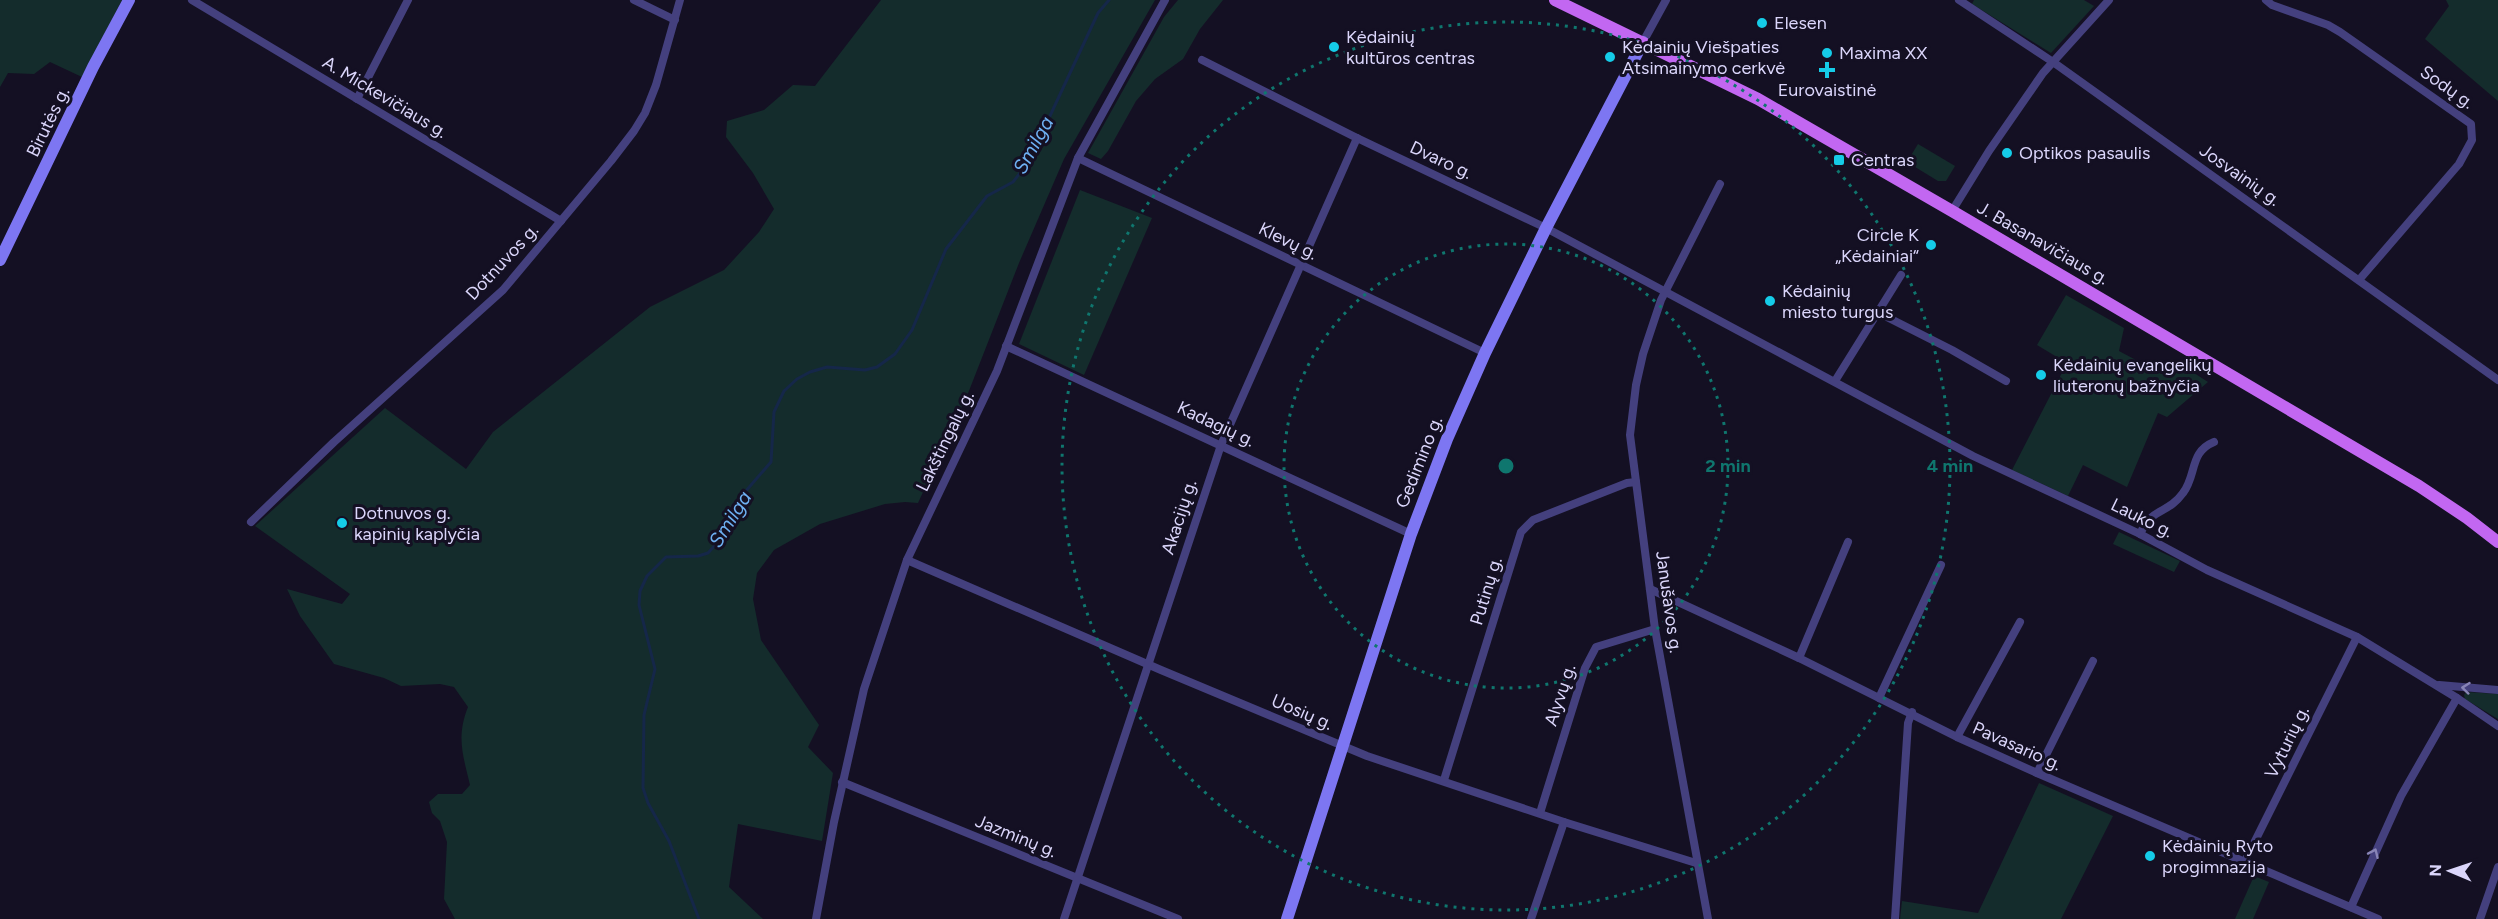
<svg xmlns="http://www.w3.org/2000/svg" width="2498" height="919" font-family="Figtree,sans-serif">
<rect width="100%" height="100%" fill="#141023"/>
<g fill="#142c2c">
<path d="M0 0H122L82 77 50 62 34 74 8 73 0 87Z"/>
<path d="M881 0H1155L1064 159 1019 263 965 401 918 503 905 502 885 504 820 524 774 550 757 573 753 599 761 640 819 725 808 747 833 773 822 841 738 824 729 887 763 919H455L444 899 447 842 440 821 432 813 429 802 438 794H462L470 785C463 755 456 737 468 707L454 687 440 684 401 686 384 678 334 664 300 616 287 589 342 604 350 594 255 526 385 408 466 469 493 432 650 307 724 270 759 232 774 209 753 173 726 137 727 121 764 110 793 85 815 86Z"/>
<path d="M1178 0H1223L1200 29 1183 59 1155 79 1136 101 1108 151 1101 159 1088 153 1164 17Z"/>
<path d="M1974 0H2084L2094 6 2051 53 1972 4Z"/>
<path d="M2446 0H2498V101L2425 39 2449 6Z"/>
<path d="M1918 144 1955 166 1946 181H1938L1907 162Z"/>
<path d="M1080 190 1152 218 1084 375 1019 344Z"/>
<path d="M2066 295 2124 328 2119 351 2166 376 2177 362 2208 382 2167 417 2158 413 2127 487 2083 465 2068 496 2012 470 2067 363 2037 345Z"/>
<path d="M2119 532 2180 561 2174 572 2113 544Z"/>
<path d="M2466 692 2498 694V719L2465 699 2464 695Z"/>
<path d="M2039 783 2113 816 2061 919H1900L1902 901 1978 913Z"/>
<path d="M2254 876 2269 882 2253 919H2235Z"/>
</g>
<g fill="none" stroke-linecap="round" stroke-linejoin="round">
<path stroke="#152749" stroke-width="3" d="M699 919 669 841 648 803 643 788 644 715 655 669 639 605 640 591 647 576 666 557 698 556 708 553 725 534 738 500 771 462 774 412 784 391 797 379 810 372 827 367 865 370 877 367 895 354 912 330 946 249 987 196 1013 182 1028 163 1098 13 1109 0"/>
<g stroke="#44407e" stroke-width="8">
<path d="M192 0 561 221"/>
<path d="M634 0 675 20"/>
<path d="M1959 0 2053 62 2498 380"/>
<path d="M2266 0 2272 5 2328 25 2340 32 2471 124 2472 140 2459 164 2359 280"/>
<path d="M1643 42 1666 0"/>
<path d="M1202 60 1357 138 1546 228 1973 456 2140 534 2207 570 2357 637 2457 698 2498 726"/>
<path d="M357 99 408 0"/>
<path d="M1078 158 1485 353"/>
<path d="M1952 211 1989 151 2043 73 2109 0"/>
<path d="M1877 312 1952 350 2006 381"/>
<path d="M1006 346 1411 534"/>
<path d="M1835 381 1901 275"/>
<path d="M251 522 334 442 503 290 611 161 634 131 645 113 656 85 680 0"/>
<path d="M2140 534C2153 506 2167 515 2183 493 2197 475 2189 452 2214 442"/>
<path d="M907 560 1161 670 1367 756 1564 822 1696 863"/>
<path d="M1650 589 1799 658 1957 737 2037 773 2378 919"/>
<path d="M1799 658 1848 542"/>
<path d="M2439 685 2498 690"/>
<path d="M1879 698 1941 565"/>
<path d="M1957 737 2020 622"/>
<path d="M2037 773 2093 661"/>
<path d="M1444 780 1521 532 1533 520 1627 483 1636 482"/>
<path d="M842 782 1178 919"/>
<path d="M1540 813 1585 668 1596 647 1655 629"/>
<path d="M2245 861 2357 637"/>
<path d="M2351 907 2401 796 2457 698"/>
<path d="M816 919 834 822 864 689 907 560 997 371 1078 158 1165 0"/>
<path d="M1064 919 1221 445 1357 138"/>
<path d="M1531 919 1564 822"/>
<path d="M1708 919 1655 629 1630 435 1636 385 1643 354 1661 300 1720 184"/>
<path d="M1895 919 1908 723 1912 712"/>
<path d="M2480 919 2498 867"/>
</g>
<g stroke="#7d76f2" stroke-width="12">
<path d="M0 260 93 67 129 0"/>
<path d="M1287 919 1411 534 1447 439 1485 353 1546 228 1643 42"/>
</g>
<path stroke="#c267f1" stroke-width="12" d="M1555 0 1758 99 1952 211 2419 486 2467 518 2498 542"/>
</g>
<defs><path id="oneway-chevron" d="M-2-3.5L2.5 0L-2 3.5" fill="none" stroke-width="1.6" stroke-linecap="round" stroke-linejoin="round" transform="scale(1.5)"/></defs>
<g stroke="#8884b6">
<use href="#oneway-chevron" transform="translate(2466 688) rotate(-174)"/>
<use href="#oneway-chevron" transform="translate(2374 853) rotate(-66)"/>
</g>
<g fill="none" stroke="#0f766e" stroke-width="3" stroke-dasharray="3 6">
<circle cx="1506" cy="466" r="222"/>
<circle cx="1506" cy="466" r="444"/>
</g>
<g fill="#15cce8" stroke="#141023" stroke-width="2">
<circle cx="1762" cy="23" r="6"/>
<circle cx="1334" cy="47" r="6"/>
<circle cx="1827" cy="53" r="6"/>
<circle cx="1610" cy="57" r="6"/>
<path d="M1824 61h6v6h6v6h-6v6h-6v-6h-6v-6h6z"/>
<circle cx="2007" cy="153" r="6"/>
<rect x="1833" y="154" width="12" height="12" rx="3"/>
<circle cx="1931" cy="245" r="6"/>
<circle cx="1770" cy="301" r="6"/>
<circle cx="2041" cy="375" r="6"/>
<circle cx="342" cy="523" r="6"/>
<circle cx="2150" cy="856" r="6"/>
</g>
<g text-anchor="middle" stroke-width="6" stroke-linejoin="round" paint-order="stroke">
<g font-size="18" fill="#dbd6fb" stroke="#141023" text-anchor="start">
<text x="1774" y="29">Elesen</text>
<text x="1346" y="43">Kėdainių<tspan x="1346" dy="21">kultūros centras</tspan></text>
<text x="1622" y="53">Kėdainių Viešpaties<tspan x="1622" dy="21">Atsimainymo cerkvė</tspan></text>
<text x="1839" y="59">Maxima XX</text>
<text x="1827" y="96" text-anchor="middle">Eurovaistinė</text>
<text x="2019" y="159">Optikos pasaulis</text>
<text x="1851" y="166">Centras</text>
<text x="1919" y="241" text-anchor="end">Circle K<tspan x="1919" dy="21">„Kėdainiai“</tspan></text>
<text x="1782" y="297">Kėdainių<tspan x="1782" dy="21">miesto turgus</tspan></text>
<text x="2053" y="371">Kėdainių evangelikų<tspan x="2053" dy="21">liuteronų bažnyčia</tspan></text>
<text x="354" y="519">Dotnuvos g.<tspan x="354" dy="21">kapinių kaplyčia</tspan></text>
<text x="2162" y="852">Kėdainių Ryto<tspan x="2162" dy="21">progimnazija</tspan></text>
</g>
<g font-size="18" fill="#dbd6fb" stroke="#141023">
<text transform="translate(2447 87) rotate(35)" y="6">Sodų g.</text>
<text transform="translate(385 97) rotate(31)" y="6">A. Mickevičiaus g.</text>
<text transform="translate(48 122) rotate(-64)" y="6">Birutės g.</text>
<text transform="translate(1441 160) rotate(25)" y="6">Dvaro g.</text>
<text transform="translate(2240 175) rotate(35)" y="6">Josvainių g.</text>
<text transform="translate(1288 241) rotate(26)" y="6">Klevų g.</text>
<text transform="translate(2043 243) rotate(30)" y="6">J. Basanavičiaus g.</text>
<text transform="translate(502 262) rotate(-47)" y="6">Dotnuvos g.</text>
<text transform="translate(1216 424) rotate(25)" y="6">Kadagių g.</text>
<text transform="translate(945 441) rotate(-64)" y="6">Lakštingalų g.</text>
<text transform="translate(1419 462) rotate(-68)" y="6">Gedimino g.</text>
<text transform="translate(1179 517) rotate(-72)" y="6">Akacijų g.</text>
<text transform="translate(2142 518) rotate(26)" y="6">Lauko g.</text>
<text transform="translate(1486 591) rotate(-73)" y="6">Putinų g.</text>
<text transform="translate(1669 602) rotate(82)" y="6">Janušavos g.</text>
<text transform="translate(1560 695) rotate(-72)" y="6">Alyvų g.</text>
<text transform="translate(1302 712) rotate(23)" y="6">Uosių g.</text>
<text transform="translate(2287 742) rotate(-64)" y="6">Vyturių g.</text>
<text transform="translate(2017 746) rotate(24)" y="6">Pavasario g.</text>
<text transform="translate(1016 836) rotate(22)" y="6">Jazminų g.</text>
</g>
<g font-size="20" font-style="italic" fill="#6eb0f2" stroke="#141023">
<text transform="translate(1033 145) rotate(-61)" y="7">Smilga</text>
<text transform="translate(730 519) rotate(-58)" y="7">Smilga</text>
</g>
</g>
<circle cx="1506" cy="466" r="9" fill="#0f766e" stroke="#141023" stroke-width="3"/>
<g font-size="18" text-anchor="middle" font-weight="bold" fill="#0f766e" stroke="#141023" stroke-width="6" stroke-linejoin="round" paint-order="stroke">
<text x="1728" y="472">2 min</text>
<text x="1950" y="472">4 min</text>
</g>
<g transform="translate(2450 871) rotate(272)" stroke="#141023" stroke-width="4.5" paint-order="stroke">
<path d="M0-4.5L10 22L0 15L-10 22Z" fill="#dbd6fb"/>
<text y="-9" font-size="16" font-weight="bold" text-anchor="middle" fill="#dbd6fb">N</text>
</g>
</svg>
